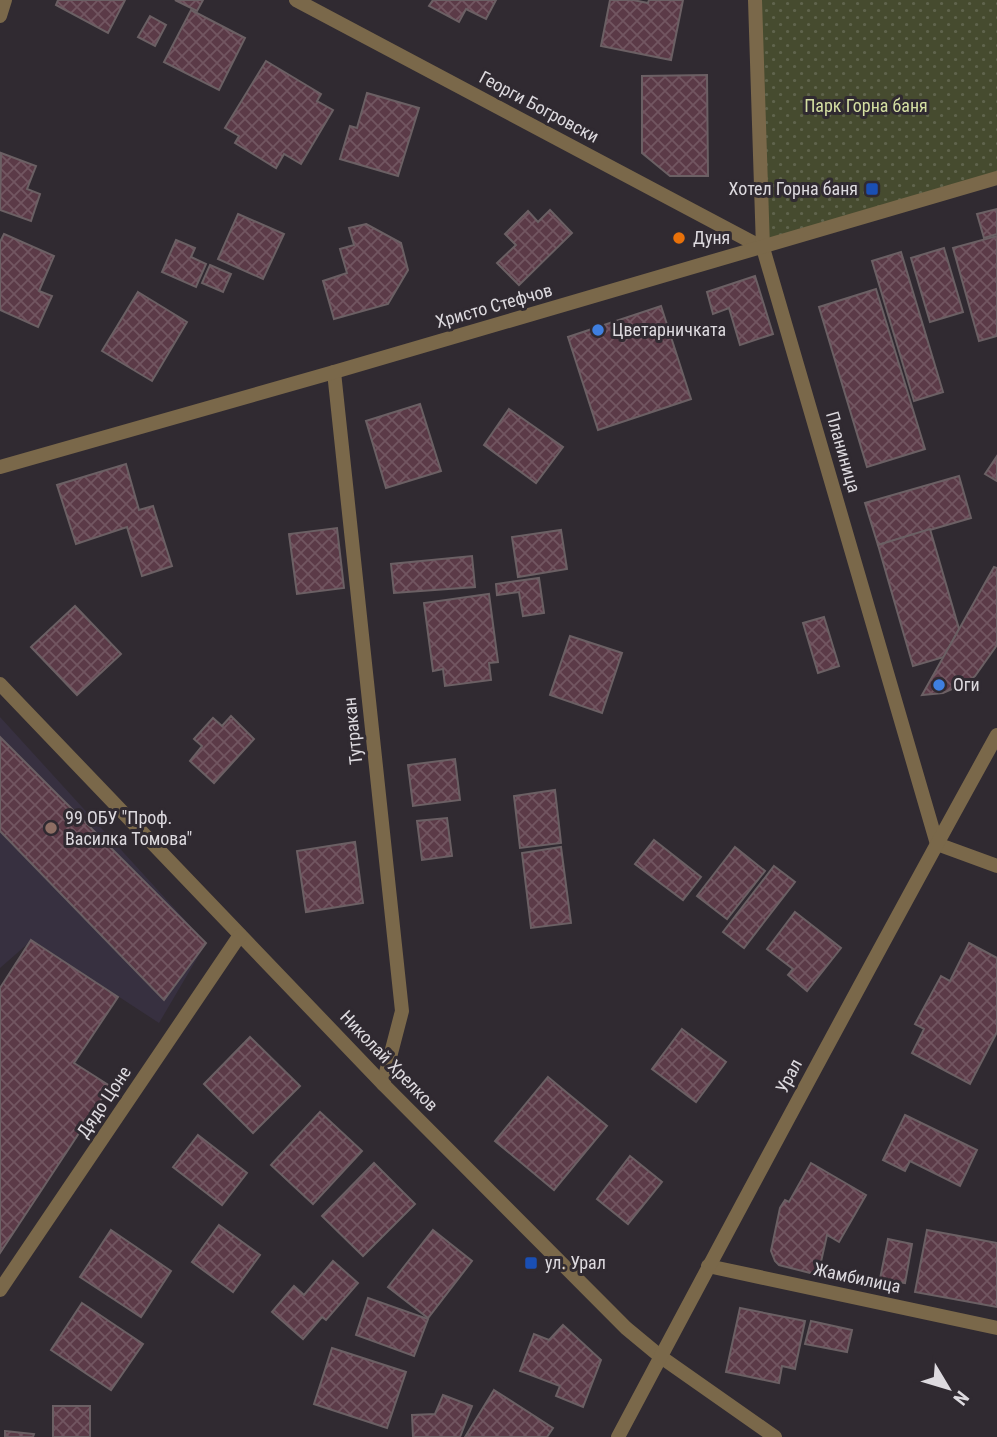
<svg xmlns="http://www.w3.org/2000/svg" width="997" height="1437" font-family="'Roboto Condensed',sans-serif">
<defs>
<pattern id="green-dots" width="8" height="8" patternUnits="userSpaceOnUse" patternTransform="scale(1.75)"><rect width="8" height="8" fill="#464b2f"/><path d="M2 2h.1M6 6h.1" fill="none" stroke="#60644d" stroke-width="1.8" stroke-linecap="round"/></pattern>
<pattern id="building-cross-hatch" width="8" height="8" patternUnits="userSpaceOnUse" patternTransform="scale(1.75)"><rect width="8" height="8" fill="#5b3a47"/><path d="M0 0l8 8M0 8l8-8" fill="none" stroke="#725661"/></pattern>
</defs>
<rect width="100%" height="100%" fill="#302a31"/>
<path fill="#373040" d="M0 717 206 943 159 1023 32 940 0 968Z"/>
<path fill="url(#green-dots)" d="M755 0H997V178L763 248Z"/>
<g fill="url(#building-cross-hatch)" stroke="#6b6064" stroke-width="2">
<path d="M58 0H125L108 33 56 5Z"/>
<path d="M175 0H203L197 11Z"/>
<path d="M433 0H496L486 19 466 9 459 22 429 6Z"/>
<path d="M610 0H633L648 3 649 0H683L671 60 601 46Z"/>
<path d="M191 10 245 38 219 90 164 62Z"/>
<path d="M150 16 166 25 155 46 138 37Z"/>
<path d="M266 61 321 94 317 101 333 110 301 164 284 154 276 168 235 143 239 136 225 128Z"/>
<path d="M707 75 708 176H670L642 153V76Z"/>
<path d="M367 93 419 108 398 176 340 159 350 126 357 128Z"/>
<path d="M1 153 36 166 27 189 40 194 31 221 0 210Z"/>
<path d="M997 209V234L984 238 977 214Z"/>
<path d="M550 210 572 233 519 285 497 263 516 245 505 234 528 211 538 222Z"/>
<path d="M238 214 284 234 263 279 218 259Z"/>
<path d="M366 224 401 243 408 270 388 304 334 319 323 281 347 273 340 249 354 245 349 228Z"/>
<path d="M4 234 54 256 39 291 52 296 38 327 0 310V242Z"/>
<path d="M997 236V336L979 341 953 248Z"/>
<path d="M176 240 195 248 191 257 206 264 196 287 162 272Z"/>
<path d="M944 248 963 312 930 322 911 258Z"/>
<path d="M901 252 943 392 914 401 872 261Z"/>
<path d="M210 265 231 274 223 292 202 283Z"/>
<path d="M755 276 773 334 740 345 729 308 713 314 707 292Z"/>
<path d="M876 289 925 449 867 467 819 307Z"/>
<path d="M138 292 187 322 152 381 102 351Z"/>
<path d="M661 306 691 399 598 430 568 337Z"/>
<path d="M420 404 441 471 386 488 366 421Z"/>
<path d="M509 409 563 447 536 483 484 445Z"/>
<path d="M997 456V481L985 474Z"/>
<path d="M126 464 139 510 153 506 172 566 142 576 127 527 76 544 57 485Z"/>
<path d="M959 476 971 518 878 545 865 503Z"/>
<path d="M337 528 344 588 297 594 289 534Z"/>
<path d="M930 529 959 629 944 657 913 666 878 545Z"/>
<path d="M561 530 567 569 518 577 512 537Z"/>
<path d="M472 556 475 587 394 593 391 564Z"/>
<path d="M994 567 997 568V645L975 676 966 683 943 693 922 695Z"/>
<path d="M539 578 544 613 523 616 519 592 497 595 496 584Z"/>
<path d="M489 594 498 662 489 663 491 680 445 686 443 669 433 671 424 603Z"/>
<path d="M75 606 121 654 77 695 31 647Z"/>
<path d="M824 617 839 666 818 673 803 623Z"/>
<path d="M570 636 622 653 602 713 550 695Z"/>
<path d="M231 716 254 739 214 783 190 761 202 746 194 739 213 718 222 726Z"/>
<path d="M0 737 206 943 164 1000 0 831Z"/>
<path d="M455 759 460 800 413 806 408 765Z"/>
<path d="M555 790 561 843 520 848 514 796Z"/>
<path d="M447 818 452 856 422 860 417 821Z"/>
<path d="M654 840 701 877 683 900 635 864Z"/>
<path d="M355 842 363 903 306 912 297 851Z"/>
<path d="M561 847 571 923 531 928 522 853Z"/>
<path d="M735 847 765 871 727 919 697 896Z"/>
<path d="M774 866 795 882 744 948 723 932Z"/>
<path d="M795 912 841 948 807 991 788 975 793 969 767 949Z"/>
<path d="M31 940 118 997 74 1063 110 1086 0 1253V988Z"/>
<path d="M969 943 997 958V1032L970 1084 912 1053 924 1029 915 1024 941 976 950 981Z"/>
<path d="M682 1029 726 1062 696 1102 652 1069Z"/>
<path d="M250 1037 300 1086 253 1133 204 1084Z"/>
<path d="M548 1077 607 1126 554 1190 495 1141Z"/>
<path d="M320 1112 362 1151 313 1204 271 1165Z"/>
<path d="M905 1115 977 1150 960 1186 910 1161 905 1171 883 1160Z"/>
<path d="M198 1135 247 1173 222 1205 173 1167Z"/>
<path d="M630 1156 662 1182 628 1224 597 1199Z"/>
<path d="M374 1163 415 1204 363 1256 322 1216Z"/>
<path d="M811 1163 866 1195 839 1242 827 1235 818 1275 779 1265 775 1261 771 1251 780 1208 785 1200 789 1202Z"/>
<path d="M219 1225 260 1255 233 1292 192 1262Z"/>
<path d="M111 1230 171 1271 141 1317 80 1277Z"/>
<path d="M433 1230 472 1261 428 1318 388 1287Z"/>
<path d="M927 1230 997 1243V1307L915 1292Z"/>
<path d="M888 1239 912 1244 905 1283 880 1279Z"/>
<path d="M333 1261 358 1283 326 1320 322 1317 303 1339 272 1312 294 1286 304 1295Z"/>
<path d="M368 1298 428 1319 414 1356 356 1335Z"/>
<path d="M82 1303 143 1344 111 1390 51 1350Z"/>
<path d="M740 1308 805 1321 795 1369 782 1366 779 1383 726 1372Z"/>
<path d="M811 1321 852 1330 847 1352 805 1344Z"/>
<path d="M563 1325 601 1360 583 1407 556 1396 560 1386 520 1371 534 1334 549 1340Z"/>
<path d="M332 1348 406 1372 387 1428 314 1404Z"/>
<path d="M494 1390 553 1428 547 1437H465Z"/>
<path d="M443 1395 472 1406 460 1437H413L412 1415 435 1414Z"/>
<rect x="53" y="1406" width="37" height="31"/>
<path d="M5 1431 34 1434 33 1437H5Z"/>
</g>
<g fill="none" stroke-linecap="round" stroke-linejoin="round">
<g stroke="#7a684a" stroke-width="14">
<path d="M296 0 763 248"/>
<path d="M755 0 763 248 937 844"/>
<path d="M0 16 5 0"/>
<path d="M334 372 402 1011 383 1084"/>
<path d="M0 467 334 372 997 178"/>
<path d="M0 684 383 1084 626 1328 661 1357 775 1437"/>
<path d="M937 844 997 866"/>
<path d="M708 1266 997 1328"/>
<path d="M0 1290 240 935"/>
<path d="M618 1437C743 1202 868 968 997 735"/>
</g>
</g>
<g fill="#1a4fb4" stroke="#302a31" stroke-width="2.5">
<rect x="865" y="182" width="14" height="14" rx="3.5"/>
<rect x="524" y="1256" width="14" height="14" rx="3.5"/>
</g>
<circle fill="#e8710a" stroke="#302a31" stroke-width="2.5" cx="679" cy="238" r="7"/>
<g fill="#3f7fe0" stroke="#302a31" stroke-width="2.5">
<circle cx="598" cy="330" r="7"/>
<circle cx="939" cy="685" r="7"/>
</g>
<circle fill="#8d6e63" stroke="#302a31" stroke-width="2.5" cx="51" cy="828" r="7"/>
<g text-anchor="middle" stroke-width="6" stroke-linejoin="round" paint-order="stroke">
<g font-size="18" fill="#d4dfa2" stroke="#302a31">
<text x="866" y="112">Парк Горна баня</text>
</g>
<g font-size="18" fill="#dddadf" stroke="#302a31">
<text transform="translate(539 107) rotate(28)" y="6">Георги Богровски</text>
<text transform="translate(494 306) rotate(-16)" y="6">Христо Стефчов</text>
<text transform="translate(843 452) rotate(74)" y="6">Планиница</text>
<text transform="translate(353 731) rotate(-96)" y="6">Тутракан</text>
<text transform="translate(389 1061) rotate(46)" y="6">Николай Хрелков</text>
<text transform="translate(789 1076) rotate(-62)" y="6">Урал</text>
<text transform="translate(104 1102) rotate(-56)" y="6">Дядо Цоне</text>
<text transform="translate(857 1278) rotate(12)" y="6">Жамбилица</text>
</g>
<g font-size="18" fill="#dddadf" stroke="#302a31" text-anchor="start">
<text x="858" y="195" text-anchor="end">Хотел Горна баня</text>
<text x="693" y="244">Дуня</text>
<text x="612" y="336">Цветарничката</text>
<text x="953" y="691">Оги</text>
<text x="65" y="824">99 ОБУ "Проф.<tspan x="65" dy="21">Василка Томова"</tspan></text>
<text x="545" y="1269">ул. Урал</text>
</g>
</g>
<g transform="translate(948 1388) rotate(128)" stroke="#302a31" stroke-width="5" paint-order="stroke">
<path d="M0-5L12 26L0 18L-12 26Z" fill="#dddadf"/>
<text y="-10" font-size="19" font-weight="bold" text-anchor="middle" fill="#dddadf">N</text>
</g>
</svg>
